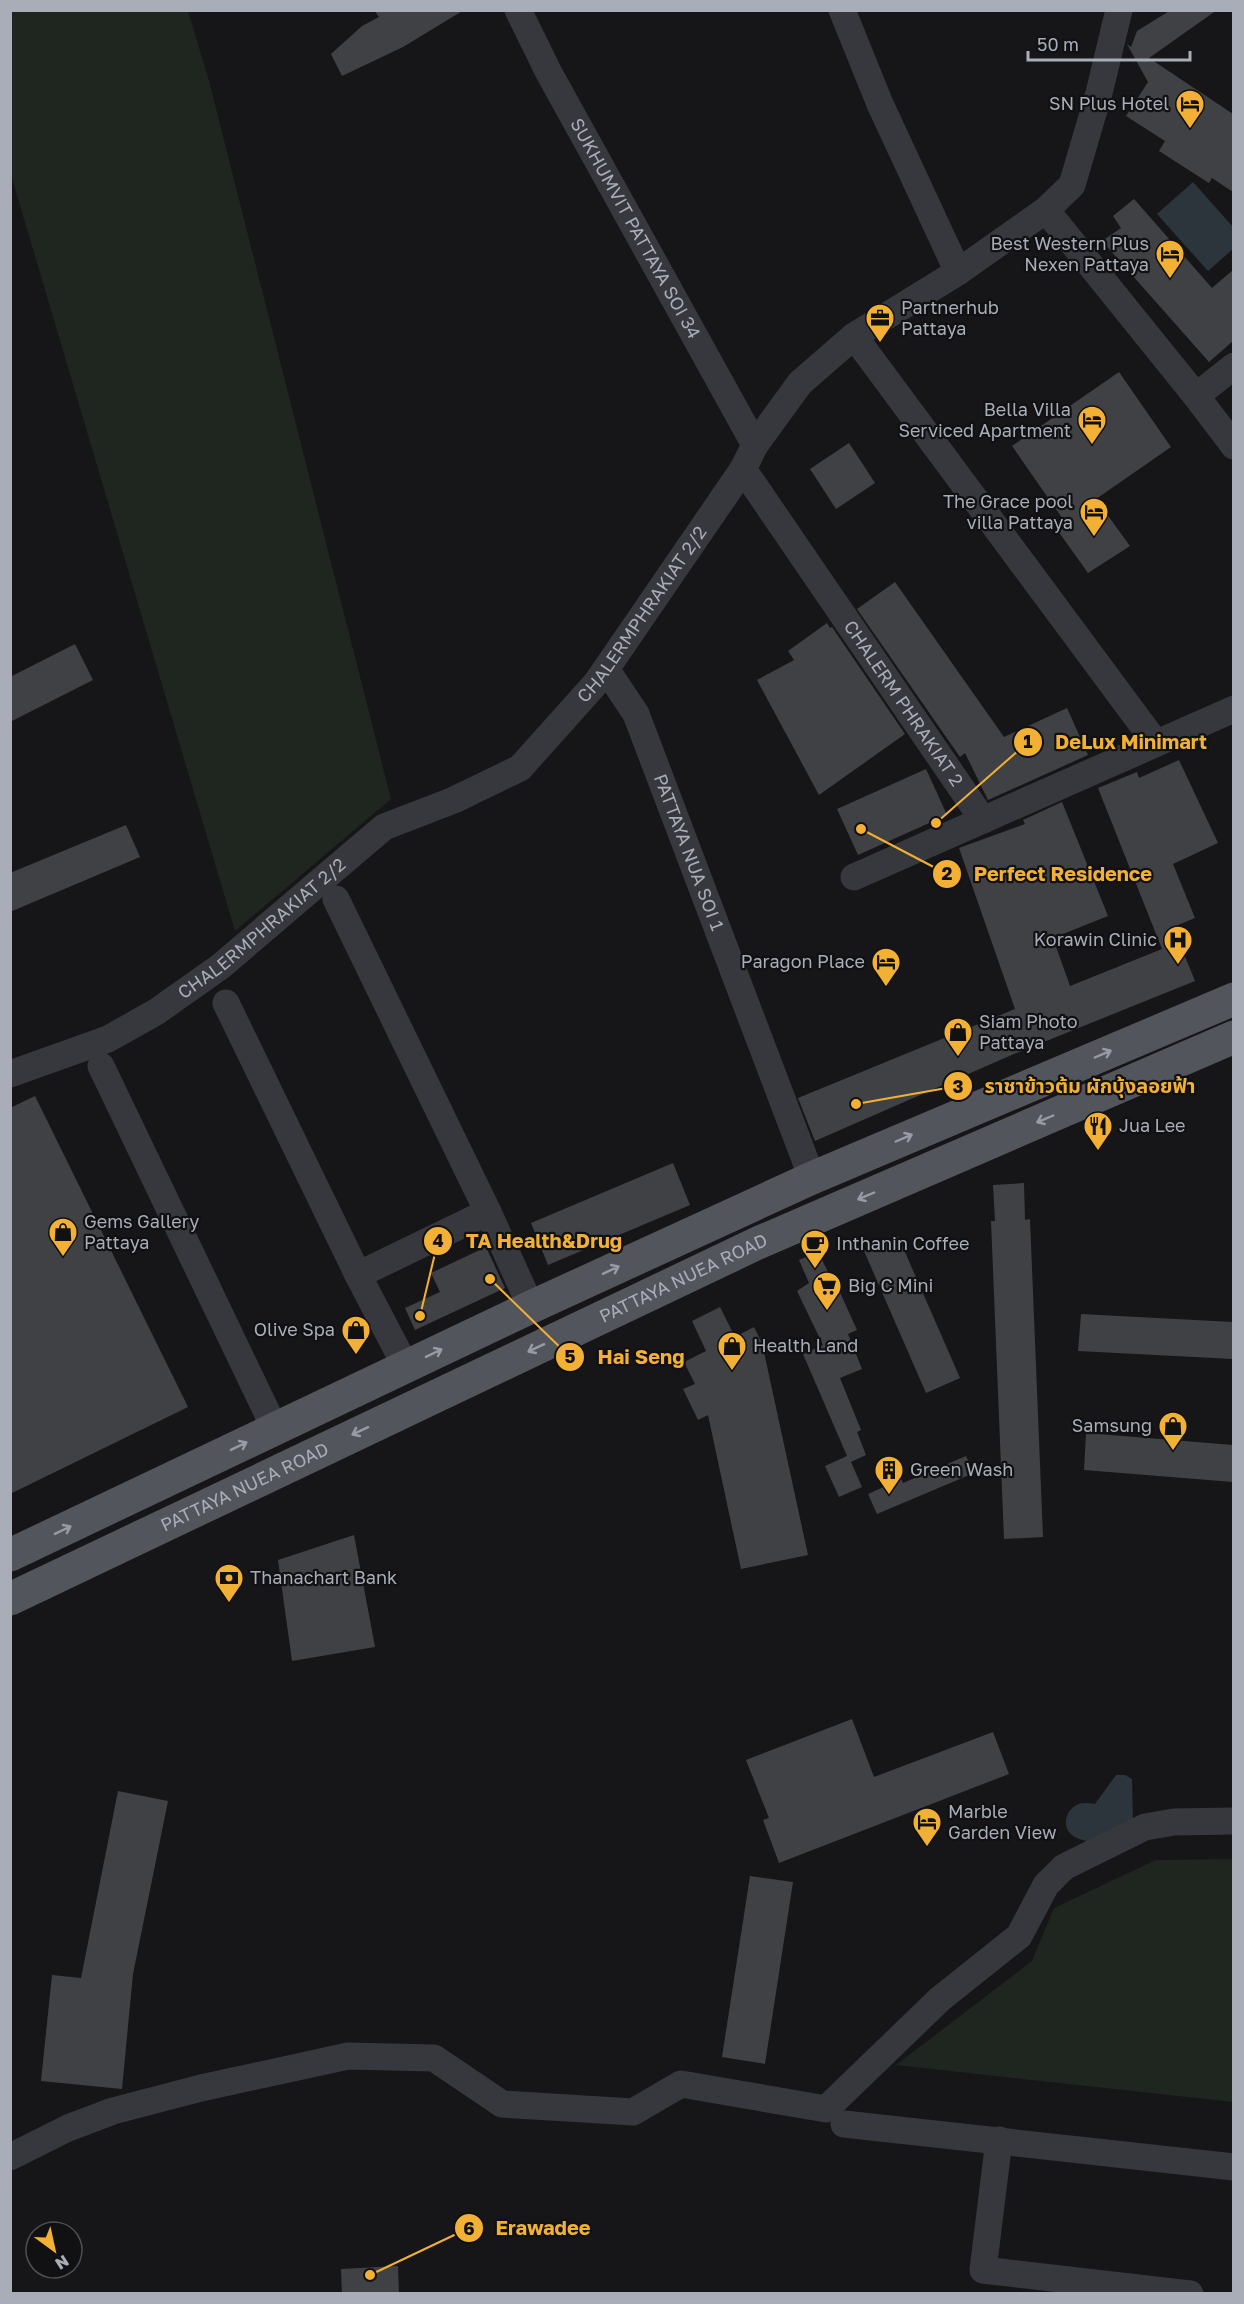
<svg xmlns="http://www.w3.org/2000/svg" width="1244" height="2304" font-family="'Golos Text','Noto Sans Thai',sans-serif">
<rect width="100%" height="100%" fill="#161618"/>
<g fill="#1e261f">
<path d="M10 11H188L209 81 391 799 235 931 11 175Z"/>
<path d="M1233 1859V2102L896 2065 1032 1961 1054 1908 1156 1860Z"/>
</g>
<g fill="#2c353c">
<path d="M1193 182 1233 227V249L1208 271 1157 214Z"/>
<path d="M1116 1775H1125L1132 1779 1133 1821 1090 1842C1084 1840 1076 1839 1072 1835 1062 1828 1065 1812 1075 1806 1081 1802 1088 1803 1095 1804Z"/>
</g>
<g fill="#404145">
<path d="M374 10H464L403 47 342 76 331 54 362 26 379 17Z"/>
<path d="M1171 10H1217L1149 58 1233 114V192L1212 178 1209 183 1159 151 1165 141 1126 116 1148 82 1127 44 1131 47 1137 31Z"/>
<path d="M1134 199 1212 288 1233 270V341L1209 362 1102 241 1121 228 1113 216Z"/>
<path d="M1119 372 1171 447 1096 499 1130 546 1088 573 1058 531 1067 525 1012 446Z"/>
<path d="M849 443 875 483 836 509 810 469Z"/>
<path d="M895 582 1004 737 1067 708 1088 755 988 800 965 753 960 757 857 609Z"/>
<path d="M827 623 830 628 832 627 905 734 819 795 757 680 794 660 788 651Z"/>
<path d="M75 644 93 680 10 722V677Z"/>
<path d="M1179 760 1218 843 1173 864 1195 918 1173 927 1195 981 1014 1054 815 1141 798 1098 1015 1009 959 848 1025 824 1023 820 1062 802 1108 916 1053 938 1070 986 1162 949 1098 788 1137 772 1139 778Z"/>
<path d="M926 769 947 815 858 855 837 809Z"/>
<path d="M126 825 140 857 10 912V873Z"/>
<path d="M35 1096 188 1407 10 1494V1108Z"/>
<path d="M673 1163 690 1205 548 1265 531 1223Z"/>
<path d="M1024 1183 1025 1220 1030 1219 1043 1537 1004 1539 991 1221H995L993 1185Z"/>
<path d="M898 1236 960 1378 926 1393 864 1251Z"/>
<path d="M486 1247 505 1288 415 1330 405 1308 440 1292 431 1273Z"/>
<path d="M818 1252 831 1278 833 1277 857 1330 848 1334 862 1369 840 1378 861 1430 857 1432 866 1455 851 1462 862 1487 839 1497 825 1466 847 1456 803 1354 823 1345 797 1291 809 1283 799 1260Z"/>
<path d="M720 1307 735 1337 754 1327 762 1343 808 1555 741 1569 708 1415 698 1420 683 1389 695 1384 684 1362 706 1351 692 1321Z"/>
<path d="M1081 1314 1233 1322V1359L1078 1351Z"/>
<path d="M1086 1433 1233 1445V1482L1084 1470Z"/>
<path d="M966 1456 974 1473 877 1514 868 1494 901 1479 903 1483Z"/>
<path d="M354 1535 375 1647 292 1661 278 1560Z"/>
<path d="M852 1719 874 1777 993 1732 1009 1774 779 1863 763 1820 769 1818 746 1760Z"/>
<path d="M118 1791 168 1801 133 1974 122 2089 41 2081 52 1975 81 1978Z"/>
<path d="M750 1876 793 1882 765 2064 722 2057Z"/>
<path d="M398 2266 399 2294H342L341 2269Z"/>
</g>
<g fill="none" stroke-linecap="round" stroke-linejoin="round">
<g stroke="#37383d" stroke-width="27">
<path id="s1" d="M518 10 549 73 755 445"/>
<path d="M842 10 880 104 958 272"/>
<path d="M1046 210 1196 396 1234 446"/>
<path d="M854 336 1155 742"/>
<path d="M1196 396 1234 366"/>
<path id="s2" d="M743 469 983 820"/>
<path id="s3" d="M606 669 636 714 812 1178"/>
<path d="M854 877 1234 709"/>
<path d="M336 899 488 1212 531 1307"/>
<path d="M226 1003 358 1275 406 1367"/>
<path d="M101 1066 275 1429"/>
<path id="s4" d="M10 1074 108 1039 156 1012 221 966 384 827 454 800 520 768 597 682 743 469 755 445 800 383 854 336 958 272 1046 210 1072 185 1099 93 1119 10"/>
<path d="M358 1275 488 1212"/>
<path d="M844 2124 1234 2167"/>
<path d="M999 2140 983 2270 1190 2294"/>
<path d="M10 2157 68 2128 113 2111 201 2088 348 2056 434 2058 502 2104 633 2112 681 2084 826 2109 940 1999 1019 1936 1046 1885 1064 1867 1145 1827 1174 1822 1234 1821"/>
</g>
<g stroke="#53555c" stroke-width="33">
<path d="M10 1555 531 1307 812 1178 1234 999"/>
<path id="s5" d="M10 1599 760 1242 1234 1037"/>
</g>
</g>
<defs><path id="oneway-shaft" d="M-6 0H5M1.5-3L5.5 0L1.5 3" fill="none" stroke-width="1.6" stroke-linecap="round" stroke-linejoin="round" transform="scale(1.5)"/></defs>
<g stroke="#979ba6">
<use href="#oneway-shaft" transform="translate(1103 1054) rotate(-23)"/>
<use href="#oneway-shaft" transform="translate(1045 1119) rotate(157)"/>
<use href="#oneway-shaft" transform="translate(904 1138) rotate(-23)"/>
<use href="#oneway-shaft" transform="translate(866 1196) rotate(157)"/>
<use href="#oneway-shaft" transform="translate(611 1270) rotate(-25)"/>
<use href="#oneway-shaft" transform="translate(536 1348) rotate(155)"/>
<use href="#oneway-shaft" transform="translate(434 1353) rotate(-26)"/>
<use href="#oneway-shaft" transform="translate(360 1431) rotate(155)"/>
<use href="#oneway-shaft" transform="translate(239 1446) rotate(-26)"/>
<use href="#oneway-shaft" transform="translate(63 1530) rotate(-26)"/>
</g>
<defs>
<g id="hotel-pin" transform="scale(1.5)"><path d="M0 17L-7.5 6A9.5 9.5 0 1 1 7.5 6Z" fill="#f2b134" stroke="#111113"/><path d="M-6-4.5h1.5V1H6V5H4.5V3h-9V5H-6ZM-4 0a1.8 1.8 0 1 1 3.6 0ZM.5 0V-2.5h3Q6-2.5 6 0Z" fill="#111"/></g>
<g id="office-pin" transform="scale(1.5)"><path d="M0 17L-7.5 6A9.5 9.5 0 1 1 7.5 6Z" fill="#f2b134" stroke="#111113"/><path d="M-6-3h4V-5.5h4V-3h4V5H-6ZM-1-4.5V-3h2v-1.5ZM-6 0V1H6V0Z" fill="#111"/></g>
<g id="hospital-pin" transform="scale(1.5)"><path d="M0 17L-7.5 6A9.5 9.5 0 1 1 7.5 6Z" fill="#f2b134" stroke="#111113"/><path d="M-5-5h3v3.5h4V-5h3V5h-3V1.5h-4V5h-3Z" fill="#111"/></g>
<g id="shop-pin" transform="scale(1.5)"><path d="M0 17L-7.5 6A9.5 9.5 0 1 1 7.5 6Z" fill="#f2b134" stroke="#111113"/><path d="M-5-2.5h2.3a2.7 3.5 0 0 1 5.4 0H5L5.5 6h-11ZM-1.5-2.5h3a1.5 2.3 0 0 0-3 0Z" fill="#111"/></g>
<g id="restaurant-pin" transform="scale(1.5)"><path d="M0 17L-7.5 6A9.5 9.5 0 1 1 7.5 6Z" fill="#f2b134" stroke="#111113"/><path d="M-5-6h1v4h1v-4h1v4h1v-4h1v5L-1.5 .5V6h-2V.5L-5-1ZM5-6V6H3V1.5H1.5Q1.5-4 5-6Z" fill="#111"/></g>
<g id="cafe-pin" transform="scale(1.5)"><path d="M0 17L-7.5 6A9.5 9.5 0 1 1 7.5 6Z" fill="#f2b134" stroke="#111113"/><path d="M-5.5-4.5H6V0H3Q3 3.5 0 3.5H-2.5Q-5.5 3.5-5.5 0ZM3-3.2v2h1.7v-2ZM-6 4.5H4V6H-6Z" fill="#111"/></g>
<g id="supermarket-pin" transform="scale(1.5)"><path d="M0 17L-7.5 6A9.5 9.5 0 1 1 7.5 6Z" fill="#f2b134" stroke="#111113"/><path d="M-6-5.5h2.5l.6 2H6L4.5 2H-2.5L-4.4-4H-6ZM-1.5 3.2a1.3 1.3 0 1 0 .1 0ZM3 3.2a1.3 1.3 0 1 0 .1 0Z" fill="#111"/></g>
<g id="building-pin" transform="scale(1.5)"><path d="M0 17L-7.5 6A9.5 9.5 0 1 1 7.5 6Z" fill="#f2b134" stroke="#111113"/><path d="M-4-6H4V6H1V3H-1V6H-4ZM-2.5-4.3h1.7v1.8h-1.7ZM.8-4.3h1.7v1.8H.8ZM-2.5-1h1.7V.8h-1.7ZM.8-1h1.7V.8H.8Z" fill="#111"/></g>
<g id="bank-pin" transform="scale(1.5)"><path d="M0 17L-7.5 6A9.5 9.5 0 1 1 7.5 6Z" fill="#f2b134" stroke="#111113"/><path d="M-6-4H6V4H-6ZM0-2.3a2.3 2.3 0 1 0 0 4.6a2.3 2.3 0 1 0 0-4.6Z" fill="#111"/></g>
</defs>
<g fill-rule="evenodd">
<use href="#hotel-pin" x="1190" y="104"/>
<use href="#hotel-pin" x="1170" y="254"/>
<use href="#office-pin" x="880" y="318"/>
<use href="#hotel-pin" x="1092" y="420"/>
<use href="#hotel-pin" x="1094" y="512"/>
<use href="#hospital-pin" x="1178" y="940"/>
<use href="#hotel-pin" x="886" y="962"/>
<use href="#shop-pin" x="958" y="1032"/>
<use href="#restaurant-pin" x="1098" y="1126"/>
<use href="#shop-pin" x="63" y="1232"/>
<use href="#cafe-pin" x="815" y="1244"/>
<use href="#supermarket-pin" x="827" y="1286"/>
<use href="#shop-pin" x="356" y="1330"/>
<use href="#shop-pin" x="732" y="1346"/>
<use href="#shop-pin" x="1173" y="1426"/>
<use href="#building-pin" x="889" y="1470"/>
<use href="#bank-pin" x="229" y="1578"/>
<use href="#hotel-pin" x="927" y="1822"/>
</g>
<g text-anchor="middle" stroke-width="4.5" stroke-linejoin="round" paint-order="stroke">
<g font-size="18" fill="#a8adb8" stroke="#111113" text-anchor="start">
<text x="1169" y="110" text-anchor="end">SN Plus Hotel</text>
<text x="1149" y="250" text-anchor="end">Best Western Plus<tspan x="1149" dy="21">Nexen Pattaya</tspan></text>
<text x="901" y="314">Partnerhub<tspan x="901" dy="21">Pattaya</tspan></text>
<text x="1071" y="416" text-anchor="end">Bella Villa<tspan x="1071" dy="21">Serviced Apartment</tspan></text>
<text x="1073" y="508" text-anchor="end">The Grace pool<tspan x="1073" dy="21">villa Pattaya</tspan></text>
<text x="1157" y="946" text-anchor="end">Korawin Clinic</text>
<text x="865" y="968" text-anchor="end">Paragon Place</text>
<text x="979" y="1028">Siam Photo<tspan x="979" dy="21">Pattaya</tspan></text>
<text x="1119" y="1132">Jua Lee</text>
<text x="84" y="1228">Gems Gallery<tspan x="84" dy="21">Pattaya</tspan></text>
<text x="836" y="1250">Inthanin Coffee</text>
<text x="848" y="1292">Big C Mini</text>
<text x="335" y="1336" text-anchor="end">Olive Spa</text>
<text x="753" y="1352">Health Land</text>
<text x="1152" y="1432" text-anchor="end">Samsung</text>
<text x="910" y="1476">Green Wash</text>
<text x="250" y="1584">Thanachart Bank</text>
<text x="948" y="1818">Marble<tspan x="948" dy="21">Garden View</tspan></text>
</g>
<g font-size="18" fill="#a8adb8" stroke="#111113">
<text dy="6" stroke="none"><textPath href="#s1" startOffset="248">SUKHUMVIT PATTAYA SOI 34</textPath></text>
<text dy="6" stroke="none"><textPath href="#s4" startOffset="798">CHALERMPHRAKIAT 2/2</textPath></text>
<text dy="6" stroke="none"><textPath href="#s2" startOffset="284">CHALERM PHRAKIAT 2</textPath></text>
<text dy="6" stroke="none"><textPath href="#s3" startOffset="202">PATTAYA NUA SOI 1</textPath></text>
<text dy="6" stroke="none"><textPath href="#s4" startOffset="294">CHALERMPHRAKIAT 2/2</textPath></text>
<text dy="6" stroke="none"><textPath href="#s5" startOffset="746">PATTAYA NUEA ROAD</textPath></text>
<text dy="6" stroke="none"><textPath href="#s5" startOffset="260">PATTAYA NUEA ROAD</textPath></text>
</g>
</g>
<path fill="none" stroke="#f2b134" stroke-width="2" d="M936 823L1028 742M861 829L947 874M856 1104L958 1086M420 1316L438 1241M490 1279L570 1357M370 2275L469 2228"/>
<g fill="#f2b134" stroke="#111113" stroke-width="2">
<circle cx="936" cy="823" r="6"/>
<circle cx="861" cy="829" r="6"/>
<circle cx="856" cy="1104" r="6"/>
<circle cx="420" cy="1316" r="6"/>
<circle cx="490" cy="1279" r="6"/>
<circle cx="370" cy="2275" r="6"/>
<circle cx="1028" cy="742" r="15"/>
<circle cx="947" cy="874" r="15"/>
<circle cx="958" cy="1086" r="15"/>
<circle cx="438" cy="1241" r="15"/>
<circle cx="570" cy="1357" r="15"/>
<circle cx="469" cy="2228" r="15"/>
</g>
<g font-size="18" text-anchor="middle" font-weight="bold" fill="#111">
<text x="1028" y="748">1</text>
<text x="947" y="880">2</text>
<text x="958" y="1093">3</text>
<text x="438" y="1247">4</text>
<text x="570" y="1363">5</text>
<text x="469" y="2235">6</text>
</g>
<g font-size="20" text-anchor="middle" font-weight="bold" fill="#f2b134" stroke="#111113" stroke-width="4.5" stroke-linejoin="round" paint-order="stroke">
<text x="1131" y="749">DeLux Minimart</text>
<text x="1063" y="881">Perfect Residence</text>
<text x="1090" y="1093">ราชาข้าวต้ม ผักบุ้งลอยฟ้า</text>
<text x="544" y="1248">TA Health&amp;Drug</text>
<text x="641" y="1364">Hai Seng</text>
<text x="543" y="2235">Erawadee</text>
</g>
<rect width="1244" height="2304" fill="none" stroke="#a8adb8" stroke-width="24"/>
<g transform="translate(54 2250) rotate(147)"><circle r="28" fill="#111113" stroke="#4d4f55" stroke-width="1.5"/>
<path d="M0-4.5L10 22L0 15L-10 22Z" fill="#f2b134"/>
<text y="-9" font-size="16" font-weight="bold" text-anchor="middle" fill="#a8adb8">N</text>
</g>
<path d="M1028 51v9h162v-9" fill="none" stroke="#a8adb8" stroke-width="3"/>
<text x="1037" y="51" font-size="18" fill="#a8adb8" stroke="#111113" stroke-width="4.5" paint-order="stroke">50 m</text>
</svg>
